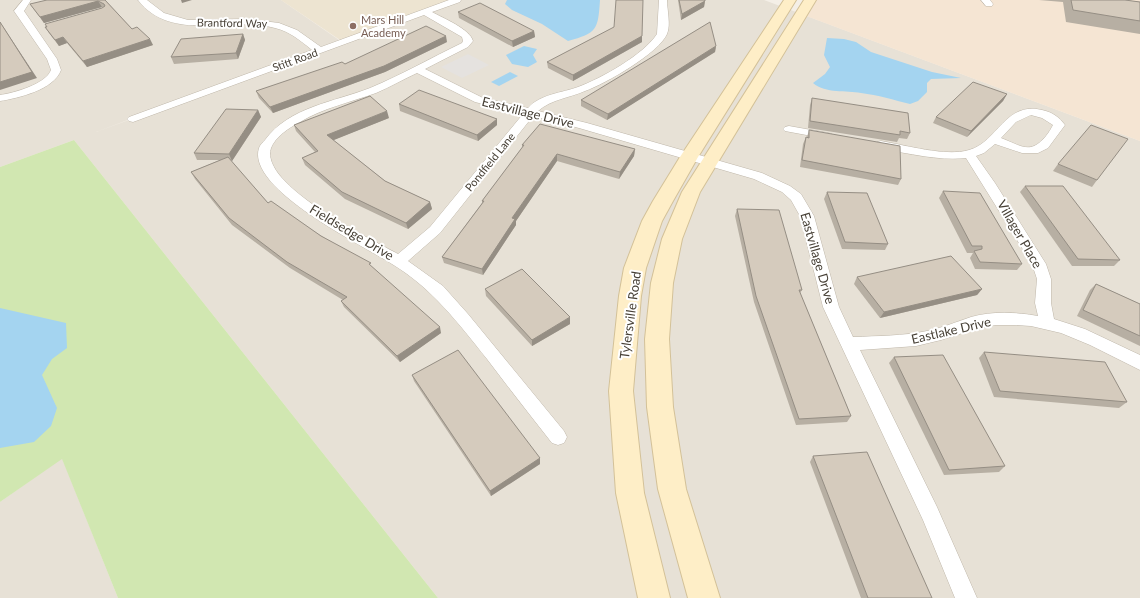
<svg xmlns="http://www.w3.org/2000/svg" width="1140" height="598" font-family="Lato,sans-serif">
<rect width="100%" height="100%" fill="#f4efe7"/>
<g fill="#e7e1d6">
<path d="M0 0H281L339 40 96 132 457 0H764L1140 141V598H438L74 140 0 167Z"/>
<path d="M62 458 118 598H0V502Z"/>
</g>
<path fill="#f5e5d3" d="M810 0H1140V141L801 14Z"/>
<path fill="#ede4d1" d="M281 0H457L343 42Z"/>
<path fill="#d1e7b1" d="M74 140 438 598H118L62 459 0 502V167Z"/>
<path fill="#e5e2df" d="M468 54 489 65 462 78 441 67Z"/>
<g fill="#a4d4f0">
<path d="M507 0H600C598 30 597 33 568 41L542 24 512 10 505 4Z"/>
<path d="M827 38 844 39 856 42 871 52 932 72 961 78 931 79 927 83V92L918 101 910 104C894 100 878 95 861 93 846 90 826 94 813 83L825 74 830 67 824 55Z"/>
<path d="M524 46 537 49 533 55 537 62 528 67 512 64 506 55Z"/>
<path d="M510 72 518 76 499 86 491 82Z"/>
<path d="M0 308 66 323 67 348 52 359 42 375 57 408 51 426 34 442 0 448Z"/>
</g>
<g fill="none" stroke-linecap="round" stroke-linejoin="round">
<g stroke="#bfb7aa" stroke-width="1">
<g id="minor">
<path d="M23 0H31L24 11 57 59 61 70C54 90 18 98 0 101V95C14 93 46 84 51 70L47 59 14 11Z"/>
<path d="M138 0H147L164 13 188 20 247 19 279 23 297 30 321 47 449 0H461L460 2 432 12C443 18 470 29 473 41L468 47 425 69 483 98 528 108C540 94 562 93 578 87 602 78 643 55 657 34L659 0H667C667 10 671 24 667 34 659 53 605 84 585 91 569 98 552 99 538 111L587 123 762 173 790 186 801 194 814 216 839 307 853 337C878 336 903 336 927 331 942 328 956 322 971 317 992 311 1016 312 1038 316L1035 303 1037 279 1032 264 966 158C937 161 909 153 881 149L877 148 875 145 877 142 881 141C905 145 946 157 969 150 998 142 1005 101 1042 110 1052 112 1059 117 1065 125L1048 148 1038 153H1022L995 144 984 153 976 156 995 183 1046 264 1051 279V303L1054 319 1085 329 1140 355V370L1090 345 1061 333 1031 326 1014 325H996L978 328 941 340 916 346 860 350 937 507 977 598H955L923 520 823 307 800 216 791 200 782 192 754 179 579 128 533 116 440 233 408 261 443 286 468 314 564 431 567 437 564 443 558 445 552 443C530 415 508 387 487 359 459 324 432 288 392 264 364 246 246 189 259 148 260 145 263 142 265 140 289 107 334 102 370 88 401 75 431 58 462 43L463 41 462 37 424 15 133 122 129 121 127 119 129 117 312 50C301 41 289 31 275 28 230 16 171 43 138 0ZM417 73 475 102 523 114 430 227 398 254C371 239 259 185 271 148 275 137 290 127 300 122 323 108 351 102 376 93 390 87 404 79 417 73ZM1031 115 1042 118 1053 125C1051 129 1049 132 1046 136 1030 155 1022 146 1001 138L1016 122Z"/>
<path d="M981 0H990L993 4 992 6H986Z"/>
<path d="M789 126 828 133 832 134 834 136 832 138 828 139 785 131 783 129 785 127Z"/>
</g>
</g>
<g stroke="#d3c198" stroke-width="2">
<g id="secondary">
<path d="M784 0H796L698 157 673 201 662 221 646 268 641 296 633 391 644 493 670 598H638L616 493 609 391 619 296 624 268 642 221 653 201 680 157Z"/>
<path d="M804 0H816L700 192 682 239 673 283 669 339 673 407 686 489 720 598H688L658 489 647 407 645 339 651 283 662 239 682 192Z"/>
</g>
</g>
<use href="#minor" fill="#fff" fill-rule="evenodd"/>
<use href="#secondary" fill="#feeec7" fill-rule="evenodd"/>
</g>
<g fill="#b7afa3">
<path d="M105 0 132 29 153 45 87 67 67 43 59 46 49 33 45 27 102 8 103 7H102L44 23 30 4Z"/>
<path d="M678 0H705L704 7 681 20Z"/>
<path d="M1039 0H1125L1140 2V34L1066 22 1063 2Z"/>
<path d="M458 12 534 31 535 37 513 47 459 18Z"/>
<path d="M243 34 245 40 238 59 174 64 171 57Z"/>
<path d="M642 36V42L573 81 548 68 547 62Z"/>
<path d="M447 42 385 72 273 113 259 98 256 91 345 64Z"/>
<path d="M716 46 715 52 607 120 581 106V100Z"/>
<path d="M1007 94 1003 101 967 137 933 123 936 117Z"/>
<path d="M812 98 910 133 907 139 899 138 897 142 808 128 810 105Z"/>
<path d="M399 104 497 119V125L478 141 400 111Z"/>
<path d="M258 110 261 117 232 161H231L268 203 372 267 441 333 400 362 344 307 341 301 343 300 290 268 232 225 195 179 191 172 220 160H197L194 153Z"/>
<path d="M389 118 333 140 385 181 430 202 432 209 408 229 345 199 305 165 302 158 315 152 296 131 294 125Z"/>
<path d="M809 130 901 179 898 185 800 167 803 144 806 137H807Z"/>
<path d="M522 145 635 149 634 156 619 179 557 161 516 221V225L483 275 444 263 442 257 482 203V201L522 148Z"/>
<path d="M1058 164 1097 180 1092 187 1053 171Z"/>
<path d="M1025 186 1120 260 1114 266H1072L1020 192Z"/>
<path d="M943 191 1022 264 1017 270 975 269 970 258 973 253H967L939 198Z"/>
<path d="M827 192 888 244 885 250 842 249 824 199Z"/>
<path d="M737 209 802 290 800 293 851 416 847 422 796 425 754 302 735 216Z"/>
<path d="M857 277 982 289 977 295 880 318 854 284Z"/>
<path d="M1096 284 1140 304V346L1077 316 1090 290Z"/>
<path d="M485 289 570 324 532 346 486 296Z"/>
<path d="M984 352 1127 402 1119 408 994 397 979 358Z"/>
<path d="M894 357 1005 466 999 472 944 475 889 363Z"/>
<path d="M412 375 540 458V464L491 496 414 381Z"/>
<path d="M813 456 932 598H861L810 462Z"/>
</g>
<g fill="#958e84">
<path d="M181 0H192L182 3Z"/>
<path d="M98 1 102 7 44 23 40 17Z"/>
<path d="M705 1 704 7 681 20 682 14Z"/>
<path d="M0 22 37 78 0 90Z"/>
<path d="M534 31 535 37 513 47 512 41Z"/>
<path d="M243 34 245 40 238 59 236 53Z"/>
<path d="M446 36 447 42 385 72 273 113 270 107Z"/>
<path d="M642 36V42L573 81V75Z"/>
<path d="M63 37 67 43 59 46 55 40Z"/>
<path d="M150 39 153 45 87 67 83 61Z"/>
<path d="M716 46 715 52 607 120 608 114Z"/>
<path d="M1007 94 1003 101 967 137 971 131Z"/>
<path d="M258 110 261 117 232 161 229 154Z"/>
<path d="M387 111 389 118 329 142 327 135Z"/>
<path d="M497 119V125L478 141 477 135Z"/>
<path d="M635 149 634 156 619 179 620 172Z"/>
<path d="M557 154V161L516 221V225L483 275 482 269 512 218Z"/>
<path d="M430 202 432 209 408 229 406 223Z"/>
<path d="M982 289 977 295 880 318 884 312Z"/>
<path d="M570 317V324L532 346V340Z"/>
<path d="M440 327 441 333 400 362 397 356Z"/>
<path d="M540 458V464L491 496 490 491Z"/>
</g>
<g fill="#d5cbbd" stroke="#958e84">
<path d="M47 0H105L132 29 137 27 150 39 83 61 63 37 55 40 45 27H47L45 24 102 8 105 6 104 4 98 1 40 17 30 4Z"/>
<path d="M616 0H643L642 36 573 75 547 62 614 27Z"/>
<path d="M679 0H705V1L682 14Z"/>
<path d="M1071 0H1125L1140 2V21L1073 10Z"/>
<path d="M480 3 534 31 512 41 458 12Z"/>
<path d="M0 22 32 72 0 82Z"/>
<path d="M710 22 716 46 608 114 581 100Z"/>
<path d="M426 26 446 36 384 66 270 107 256 91 342 62 345 64Z"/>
<path d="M243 34 236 53 171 57 181 39Z"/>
<path d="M973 82 1007 94 971 131 936 117Z"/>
<path d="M419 90 497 119 477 135 399 104Z"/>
<path d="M370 96 387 111 327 135 385 181 430 202 406 223 342 192 302 158 318 151 294 125Z"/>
<path d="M812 98 908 113 910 133 900 131V135L810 121Z"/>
<path d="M226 109 258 110 229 154 194 153Z"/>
<path d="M540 124 635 149 620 172 557 154 512 218 515 219 482 269 442 257 484 201H482L524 145H522Z"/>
<path d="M1091 125 1128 139 1097 180 1058 164Z"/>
<path d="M809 130 900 146 901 179 802 160 806 137 809 138Z"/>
<path d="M228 157 268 203 271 201 321 236 371 263 369 264 440 327 397 356 341 301 347 297 287 262 229 218 191 172Z"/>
<path d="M1025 186H1063L1120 260 1078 259Z"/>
<path d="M943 191 980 193 1022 264 980 262 974 251 982 249V246H972Z"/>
<path d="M827 192 867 193 888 244 845 242Z"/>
<path d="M737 209 779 210 802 290H799L851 416 799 419 756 296Z"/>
<path d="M951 256 982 289 884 312 857 277Z"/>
<path d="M522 269 570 317 532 340 485 289Z"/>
<path d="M1096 284 1140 304V336L1083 310Z"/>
<path d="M458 350 540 458 490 491 412 375Z"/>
<path d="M984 352 1105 362 1127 402 1000 391Z"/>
<path d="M943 355 1005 466 949 470 894 357Z"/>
<path d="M867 452 932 598H868L813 456Z"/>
</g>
<circle fill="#8d6e63" stroke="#fff" stroke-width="1.5" cx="353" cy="26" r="4"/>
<g text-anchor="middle" stroke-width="4" stroke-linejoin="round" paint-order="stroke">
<g font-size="11" fill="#785e54" stroke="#fff" text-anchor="start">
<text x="361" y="24">Mars Hill<tspan x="361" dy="13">Academy</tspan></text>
</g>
<g font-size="11" fill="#474036" stroke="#fff">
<text transform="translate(232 23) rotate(1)" y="4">Brantford Way</text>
<text transform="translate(295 60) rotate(-20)" y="4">Stitt Road</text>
<text transform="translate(490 162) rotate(-51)" y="4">Pondfield Lane</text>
</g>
<g font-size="13" fill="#474036" stroke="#fff">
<text transform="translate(528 112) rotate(14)" y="5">Eastvillage Drive</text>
<text transform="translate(352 232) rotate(31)" y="5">Fieldsedge Drive</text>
<text transform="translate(1020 234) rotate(60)" y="5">Villager Place</text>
<text transform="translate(818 258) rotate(74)" y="5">Eastvillage Drive</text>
<text transform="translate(630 315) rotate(-82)" y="5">Tylersville Road</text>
<text transform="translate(951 330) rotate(-13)" y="5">Eastlake Drive</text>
</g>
</g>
</svg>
